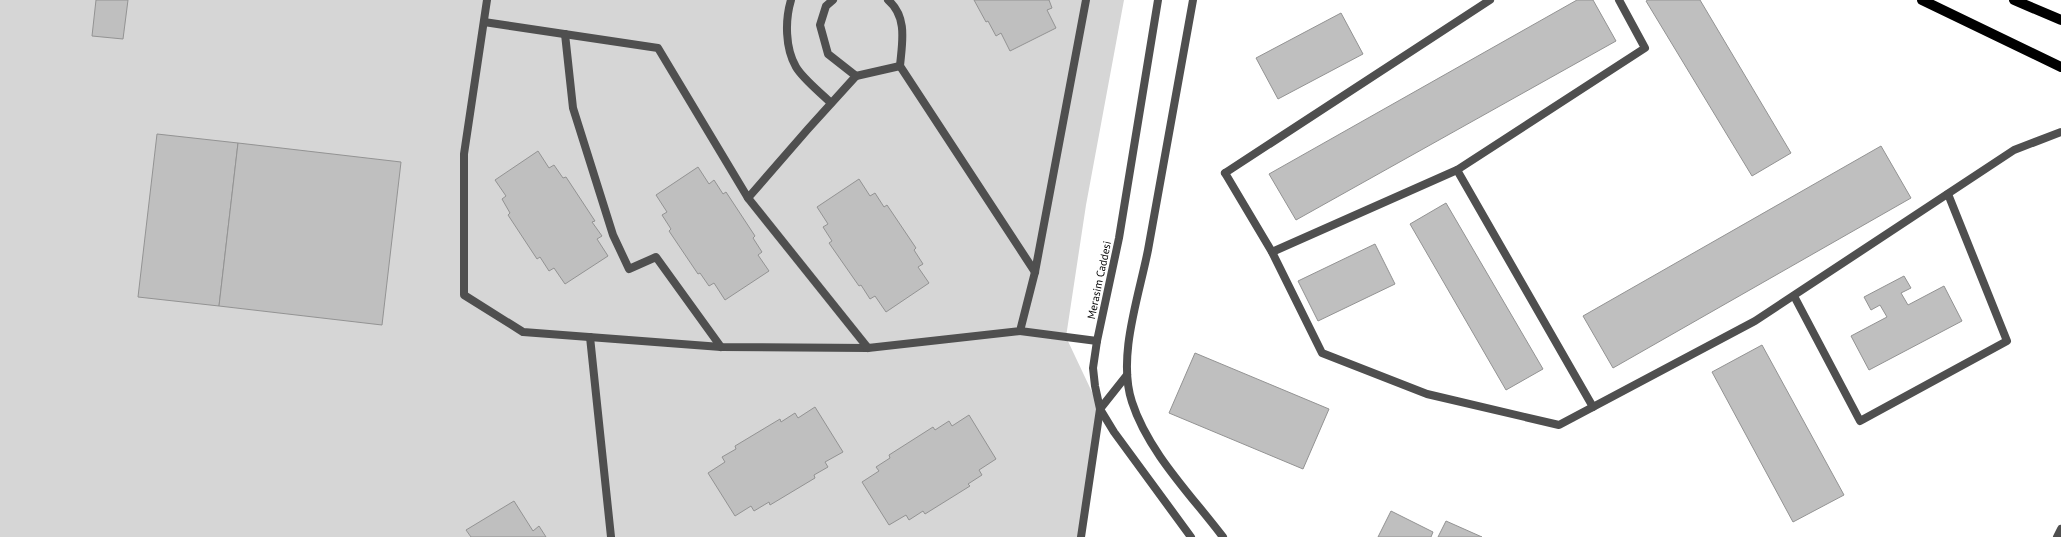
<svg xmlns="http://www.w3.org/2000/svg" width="2061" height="537" font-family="'PT Sans',sans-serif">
<rect width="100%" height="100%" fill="#fff"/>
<path fill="#d6d6d6" d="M0 0H1124L1086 205 1066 337 1100 409 1081 537H0Z"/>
<g fill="#bfbfbf" stroke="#939393">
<path d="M96 0H128L123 39 92 36Z"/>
<path d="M974 0H1049L1052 8 1047 10 1056 28 1010 51 1001 33 996 36 988 21 986 22Z"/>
<path d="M1577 0H1593L1616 41 1296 220 1269 174Z"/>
<path d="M1648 0H1700L1791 153 1752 176 1646 1Z"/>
<path d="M1341 13 1363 54 1278 99 1256 58Z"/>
<path d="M157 134 238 143 219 306 138 297Z"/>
<path d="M238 143 401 162 382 325 219 306Z"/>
<path d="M1881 146 1911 198 1613 368 1583 316Z"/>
<path d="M538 151 549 168 554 165 563 178 566 177 595 221 592 222 602 236 597 239 608 256 565 284 554 268 549 271 540 257 537 259 508 215 510 213 502 199 506 196 495 180Z"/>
<path d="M698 167 709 184 714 180 723 194 726 192 755 236 753 238 762 252 758 255 769 271 725 300 714 283 709 286 700 273 698 274 669 231 671 229 662 215 667 212 656 195Z"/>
<path d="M859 179 870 196 875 193 884 207 887 205 916 248 914 250 923 264 918 267 929 283 886 312 875 296 870 299 861 285 859 286 829 243 832 241 823 227 828 224 817 207Z"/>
<path d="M1446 203 1543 369 1506 390 1410 224Z"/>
<path d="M1375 244 1395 284 1318 321 1298 281Z"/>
<path d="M1904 276 1911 288 1901 293 1908 305 1944 286 1962 321 1869 370 1851 336 1887 317 1880 305 1871 310 1864 297Z"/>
<path d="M1762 345 1844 495 1793 522 1712 372Z"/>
<path d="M1195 353 1329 409 1303 469 1169 413Z"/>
<path d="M815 407 843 452 825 462 828 467 814 475 815 478 770 505 769 502 754 511 751 506 735 516 708 473 725 462 722 457 736 449 735 446 780 419 781 422 795 413 798 418Z"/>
<path d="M969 415 996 459 979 470 982 475 968 484 970 486 925 514 923 511 909 520 906 515 889 525 862 482 879 471 876 467 890 458 889 455 933 427 935 430 949 421 952 426Z"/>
<path d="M514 501 533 531 539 526 546 537H471L466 530Z"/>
<path d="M1391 511 1433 532 1431 537H1378Z"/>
<path d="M1446 521 1482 537H1438Z"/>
</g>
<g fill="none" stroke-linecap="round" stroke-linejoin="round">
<g stroke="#4f4f4f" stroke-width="8">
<path d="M487 0 464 154V295L523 332 721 347 868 348 1020 331 1035 272 1086 0"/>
<path d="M791 0C785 20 785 48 796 67 803 79 821 93 831 103"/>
<path d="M888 0C908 17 902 43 900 66L1035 272"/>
<path d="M484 22 658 48 748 198 808 129 856 76 828 54 820 25 826 6 833 0"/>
<path d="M565 34 573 108 613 235 629 269 656 257 721 347"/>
<path d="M856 76 900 66"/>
<path d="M1225 173 1490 0"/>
<path d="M748 198 868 348"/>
<path d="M1020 331 1097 341"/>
<path d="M590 337 611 537"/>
<path d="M1081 537 1100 409 1127 375"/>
</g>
<g stroke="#4f4f4f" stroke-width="8">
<path d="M1158 0 1119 238 1097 341 1093 368 1095 386 1100 409 1114 432 1191 537"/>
<path d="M1193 0C1178 83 1163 167 1148 250 1139 296 1117 357 1132 402 1148 452 1192 496 1223 537"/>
<path d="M1225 173 1272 252 1322 353 1427 394 1559 425 1755 321 2014 150 2061 132"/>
<path d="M1272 252 1457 170"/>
<path d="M1794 296 1860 421 2007 341 1948 194"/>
<path d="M1593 407 1457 170 1645 48 1619 0"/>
<path d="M2057 537 2061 529"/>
</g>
<g stroke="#000" stroke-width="10">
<path d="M1922 0 2061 67"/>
<path d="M2014 0 2061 20"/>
</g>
</g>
<g text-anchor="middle" stroke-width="4" stroke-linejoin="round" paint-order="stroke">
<g font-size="11" fill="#000" stroke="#fff">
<text transform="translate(1099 280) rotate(-78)" y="4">Merasim Caddesi</text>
</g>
</g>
</svg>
